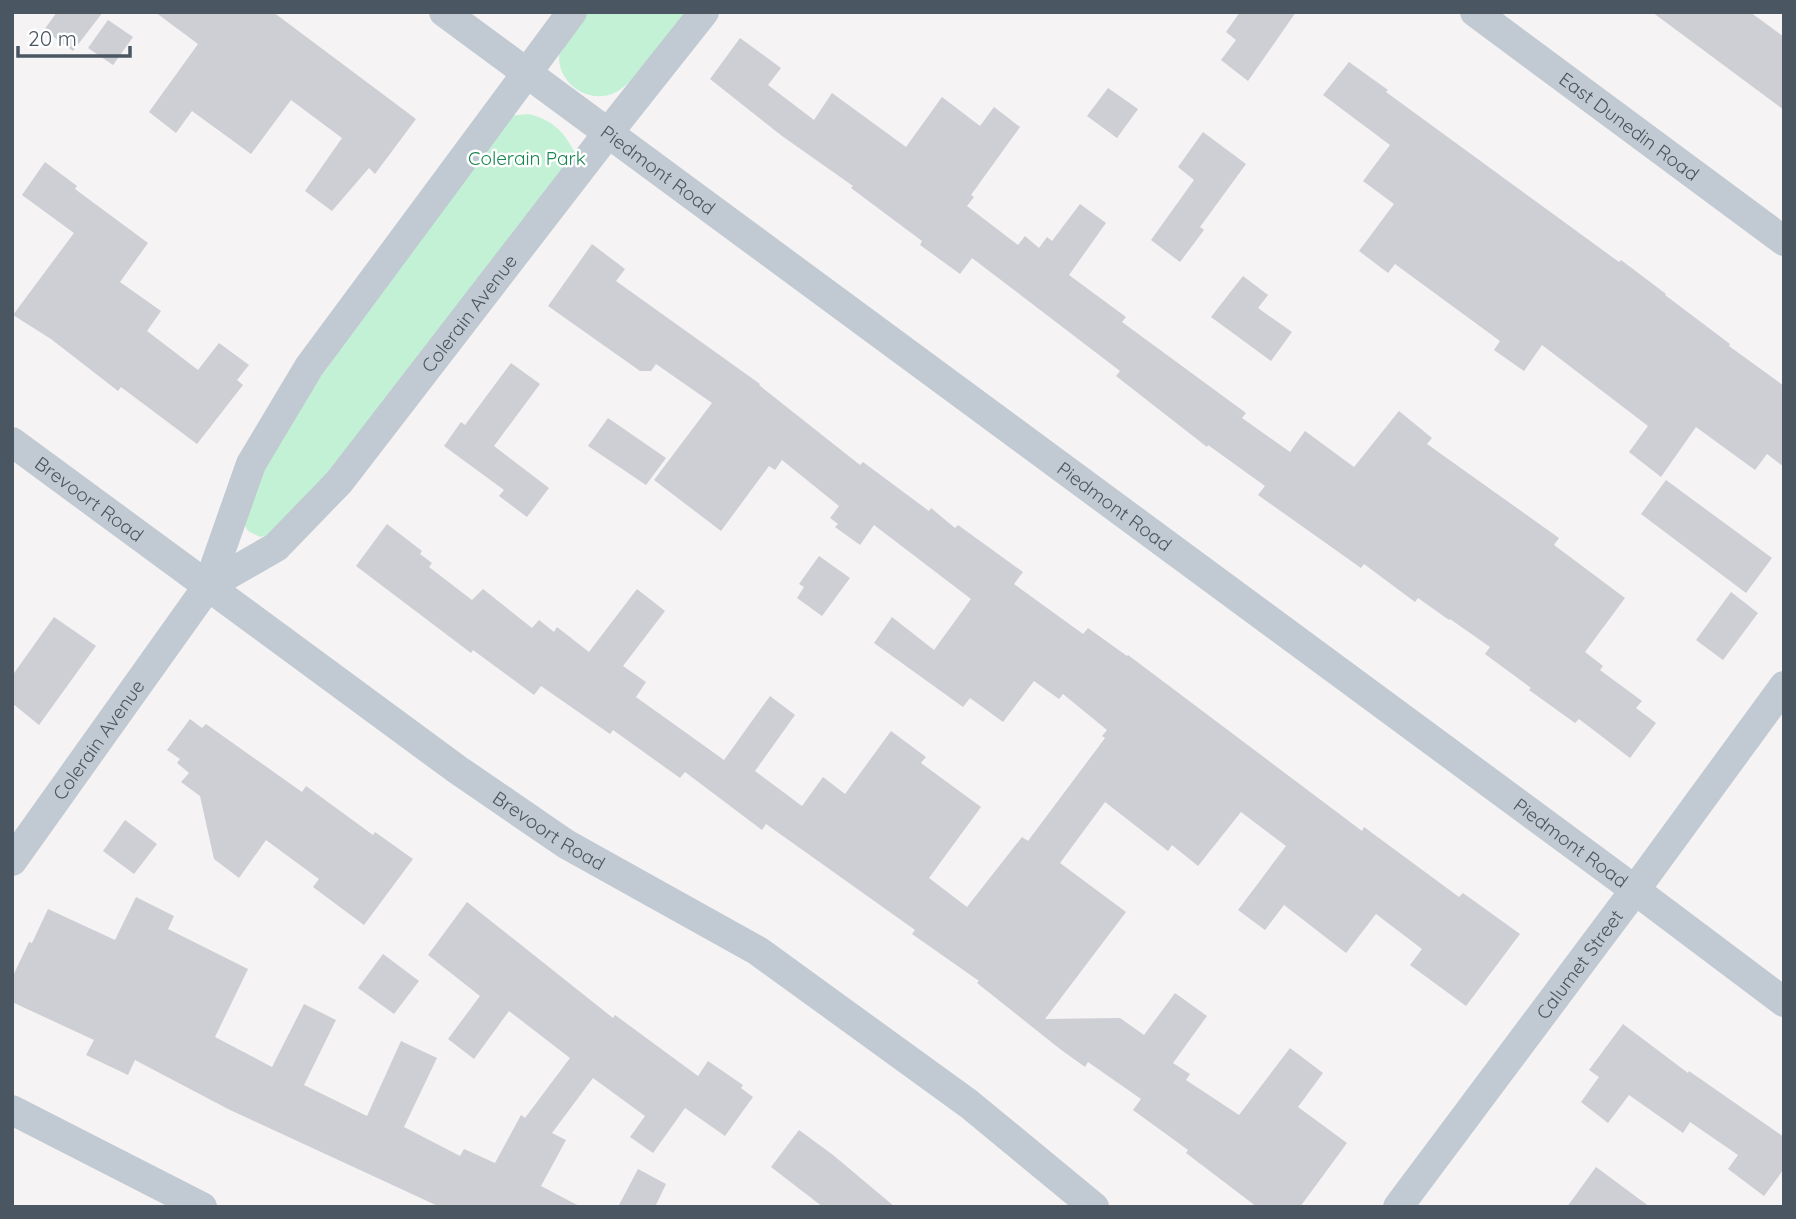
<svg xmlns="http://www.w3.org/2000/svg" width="1796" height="1219" font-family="Quicksand,sans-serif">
<rect width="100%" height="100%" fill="#f5f3f3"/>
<g fill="#c3f1d5">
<path d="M583 12H690C674 31 636 82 616 92 588 107 553 80 560 50 563 38 576 23 583 12Z"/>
<path d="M529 114C554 121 563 131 575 153L328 481 272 534 260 537 248 531 243 522 276 439 508 116Z"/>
</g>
<g fill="#cdcfd5">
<path d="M57 12H103L73 51 44 30Z"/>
<path d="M155 12H273L416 119 375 174 369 168 332 211 305 191 342 138 291 100 251 154 192 111 176 133 149 112 198 44Z"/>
<path d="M1240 12H1296L1248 81 1221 60 1236 40 1226 32Z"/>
<path d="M1652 12H1750L1784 37V110Z"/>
<path d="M108 20 133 37 113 65 88 48Z"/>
<path d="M740 38 781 68 768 85 814 120 832 93 906 147 942 97 980 126 994 107 1020 127 971 195 974 197 967 206 1018 245 1025 236 1039 248 1047 237 1052 241 1080 204 1106 223 1069 275 1126 317 1122 322 1246 413 1242 418 1290 452 1305 431 1354 467 1399 411 1432 438 1427 444 1559 538 1554 545 1625 598 1585 652 1603 666 1600 670 1642 701 1636 708 1656 723 1630 758 1579 719 1575 723 1529 690 1531 688 1485 654 1490 647 1450 619 1449 620 1418 598 1415 602 1364 564 1361 568 1258 495 1265 486 1208 445 1207 447 1116 376 1120 371 972 258 960 274 920 245 922 241 851 188 853 186 782 136 710 79Z"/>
<path d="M1349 62 1388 90 1386 92 1619 262 1621 260 1666 294 1665 295 1730 344 1729 346 1784 386V467L1767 454 1755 470 1696 427 1661 477 1629 452 1648 426 1542 345 1524 371 1494 350 1500 341 1395 264 1388 273 1359 251 1394 204 1363 181 1390 145 1323 95Z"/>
<path d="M1108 88 1138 109 1117 138 1087 116Z"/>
<path d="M1203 132 1246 164 1200 227 1204 230 1180 262 1151 240 1194 180 1178 167Z"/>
<path d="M45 162 77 186 75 189 148 243 120 282 161 311 147 331 198 370 219 343 249 365 237 380 243 385 197 444 121 387 118 391 51 339 13 315 74 233 22 195Z"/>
<path d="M592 244 625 269 616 281 760 384 759 385 860 465 863 462 929 511 931 508 955 528 958 525 1023 572 1014 584 1083 634 1088 628 1127 656 1128 655 1362 831 1364 827 1459 897 1463 893 1520 934 1466 1006 1410 965 1422 949 1376 914 1346 953 1284 905 1265 930 1238 910 1286 846 1241 812 1198 866 1172 845 1168 851 1105 802 1060 863 1126 912 1045 1019 1120 1018 1144 1035 1175 993 1207 1016 1173 1063 1190 1074 1186 1080 1239 1115 1290 1048 1323 1073 1298 1107 1347 1143 1300 1207H1257L1186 1153 1188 1150 1133 1110 1141 1099 1088 1062 1085 1067 1060 1049 977 983 979 981 912 934 915 930 766 824 762 830 685 772 680 778 613 730 610 734 541 686 534 695 473 650 471 653 356 566 387 524 422 551 420 554 432 563 429 567 472 600 483 589 532 628 539 620 554 632 557 627 589 652 637 589 665 611 623 666 646 682 636 697 724 760 770 696 795 715 755 771 802 806 823 777 845 794 891 731 926 757 921 763 981 807 929 878 967 907 1022 837 1028 841 1105 738 1102 736 1107 730 1063 694 1059 699 1034 681 1003 722 970 698 963 707 874 643 892 617 934 650 971 599 874 525 860 545 835 527 838 524 830 518 839 506 782 460 775 470 769 466 721 531 654 480 712 403 656 364 651 371H640L548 306Z"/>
<path d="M1243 276 1268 295 1258 308 1292 332 1271 361 1211 317Z"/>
<path d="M511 363 540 384 494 446 549 488 527 517 499 496 504 490 444 446 461 422 465 425Z"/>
<path d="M608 418 666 458 646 485 588 446Z"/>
<path d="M1666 480 1772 558 1746 593 1641 514Z"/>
<path d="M819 556 850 578 822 616 797 598 804 587 799 584Z"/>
<path d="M1731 592 1758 613 1723 660 1696 640Z"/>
<path d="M54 617 96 646 39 725 12 703V676Z"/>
<path d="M190 719 202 728 206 724 302 792 306 786 373 835 375 832 413 859 364 925 313 887 319 879 266 840 239 878 214 859 200 796 181 782 189 773 177 763 180 759 167 750Z"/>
<path d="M125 820 157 844 134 874 103 851Z"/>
<path d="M136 897 174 916 168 929 248 969 215 1037 272 1067 304 1004 336 1020 304 1085 367 1116 401 1041 437 1058 404 1127 460 1156 464 1149 495 1163 521 1115 525 1118 570 1058 509 1011 474 1059 448 1039 480 996 428 955 467 902 613 1018 615 1015 698 1076 708 1061 743 1085 741 1088 753 1097 725 1136 685 1108 653 1153 630 1137 645 1116 593 1078 552 1133 566 1140 541 1186 581 1207H440L228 1109 135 1060 128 1075 86 1055 94 1040 12 1002V978L29 942 32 943 48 909 115 940Z"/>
<path d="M383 954 419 981 394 1014 358 988Z"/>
<path d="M1623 1024 1688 1073 1689 1071 1784 1137V1169L1764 1196 1728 1169 1738 1155 1690 1122 1683 1133 1629 1095 1608 1123 1581 1102 1599 1077 1589 1070Z"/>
<path d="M799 1130 833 1155 895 1207H823L771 1167Z"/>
<path d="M1596 1167 1650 1207H1567Z"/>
<path d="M638 1169 666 1184 655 1207H618Z"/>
</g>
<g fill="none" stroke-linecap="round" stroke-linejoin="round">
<g stroke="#c1cad2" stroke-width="30">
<path id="s1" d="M444 12 1635 890 1784 1002"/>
<path id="s2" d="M1475 12 1784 241"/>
<path id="s3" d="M12 442 458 770 566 844 758 951 969 1104 1094 1207"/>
<path id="s4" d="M208 586 276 547 339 482 608 133 704 12"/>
<path id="s5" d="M12 861 208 586 251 464 309 367 572 12"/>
<path d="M12 1110 202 1207"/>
<path id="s6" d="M1398 1207 1635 890 1784 686"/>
</g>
</g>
<g text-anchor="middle" stroke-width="5" stroke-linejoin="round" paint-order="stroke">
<g font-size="19" fill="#4a5661" stroke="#fff">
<text dy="7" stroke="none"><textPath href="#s2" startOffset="192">East Dunedin Road</textPath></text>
<text dy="7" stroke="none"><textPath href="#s1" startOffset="266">Piedmont Road</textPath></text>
<text dy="7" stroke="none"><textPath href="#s4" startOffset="382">Colerain Avenue</textPath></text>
<text dy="7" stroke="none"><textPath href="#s3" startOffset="96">Brevoort Road</textPath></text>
<text dy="7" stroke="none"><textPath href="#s1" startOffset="833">Piedmont Road</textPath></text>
<text dy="7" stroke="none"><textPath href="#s5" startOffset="149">Colerain Avenue</textPath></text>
<text dy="7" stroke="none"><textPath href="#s3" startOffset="663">Brevoort Road</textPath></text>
<text dy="7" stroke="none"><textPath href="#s1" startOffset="1400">Piedmont Road</textPath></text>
<text dy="7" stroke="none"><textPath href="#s6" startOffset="303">Calumet Street</textPath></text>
</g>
<g font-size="19" fill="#17864f" stroke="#fff">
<text x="527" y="165">Colerain Park</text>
</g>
</g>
<rect width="1796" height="1219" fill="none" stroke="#4a5661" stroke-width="28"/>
<path d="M18 46v10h112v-10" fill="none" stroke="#4a5661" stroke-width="3.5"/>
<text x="28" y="46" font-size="21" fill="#4a5661" stroke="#ffffff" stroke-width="5" paint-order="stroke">20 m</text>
</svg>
